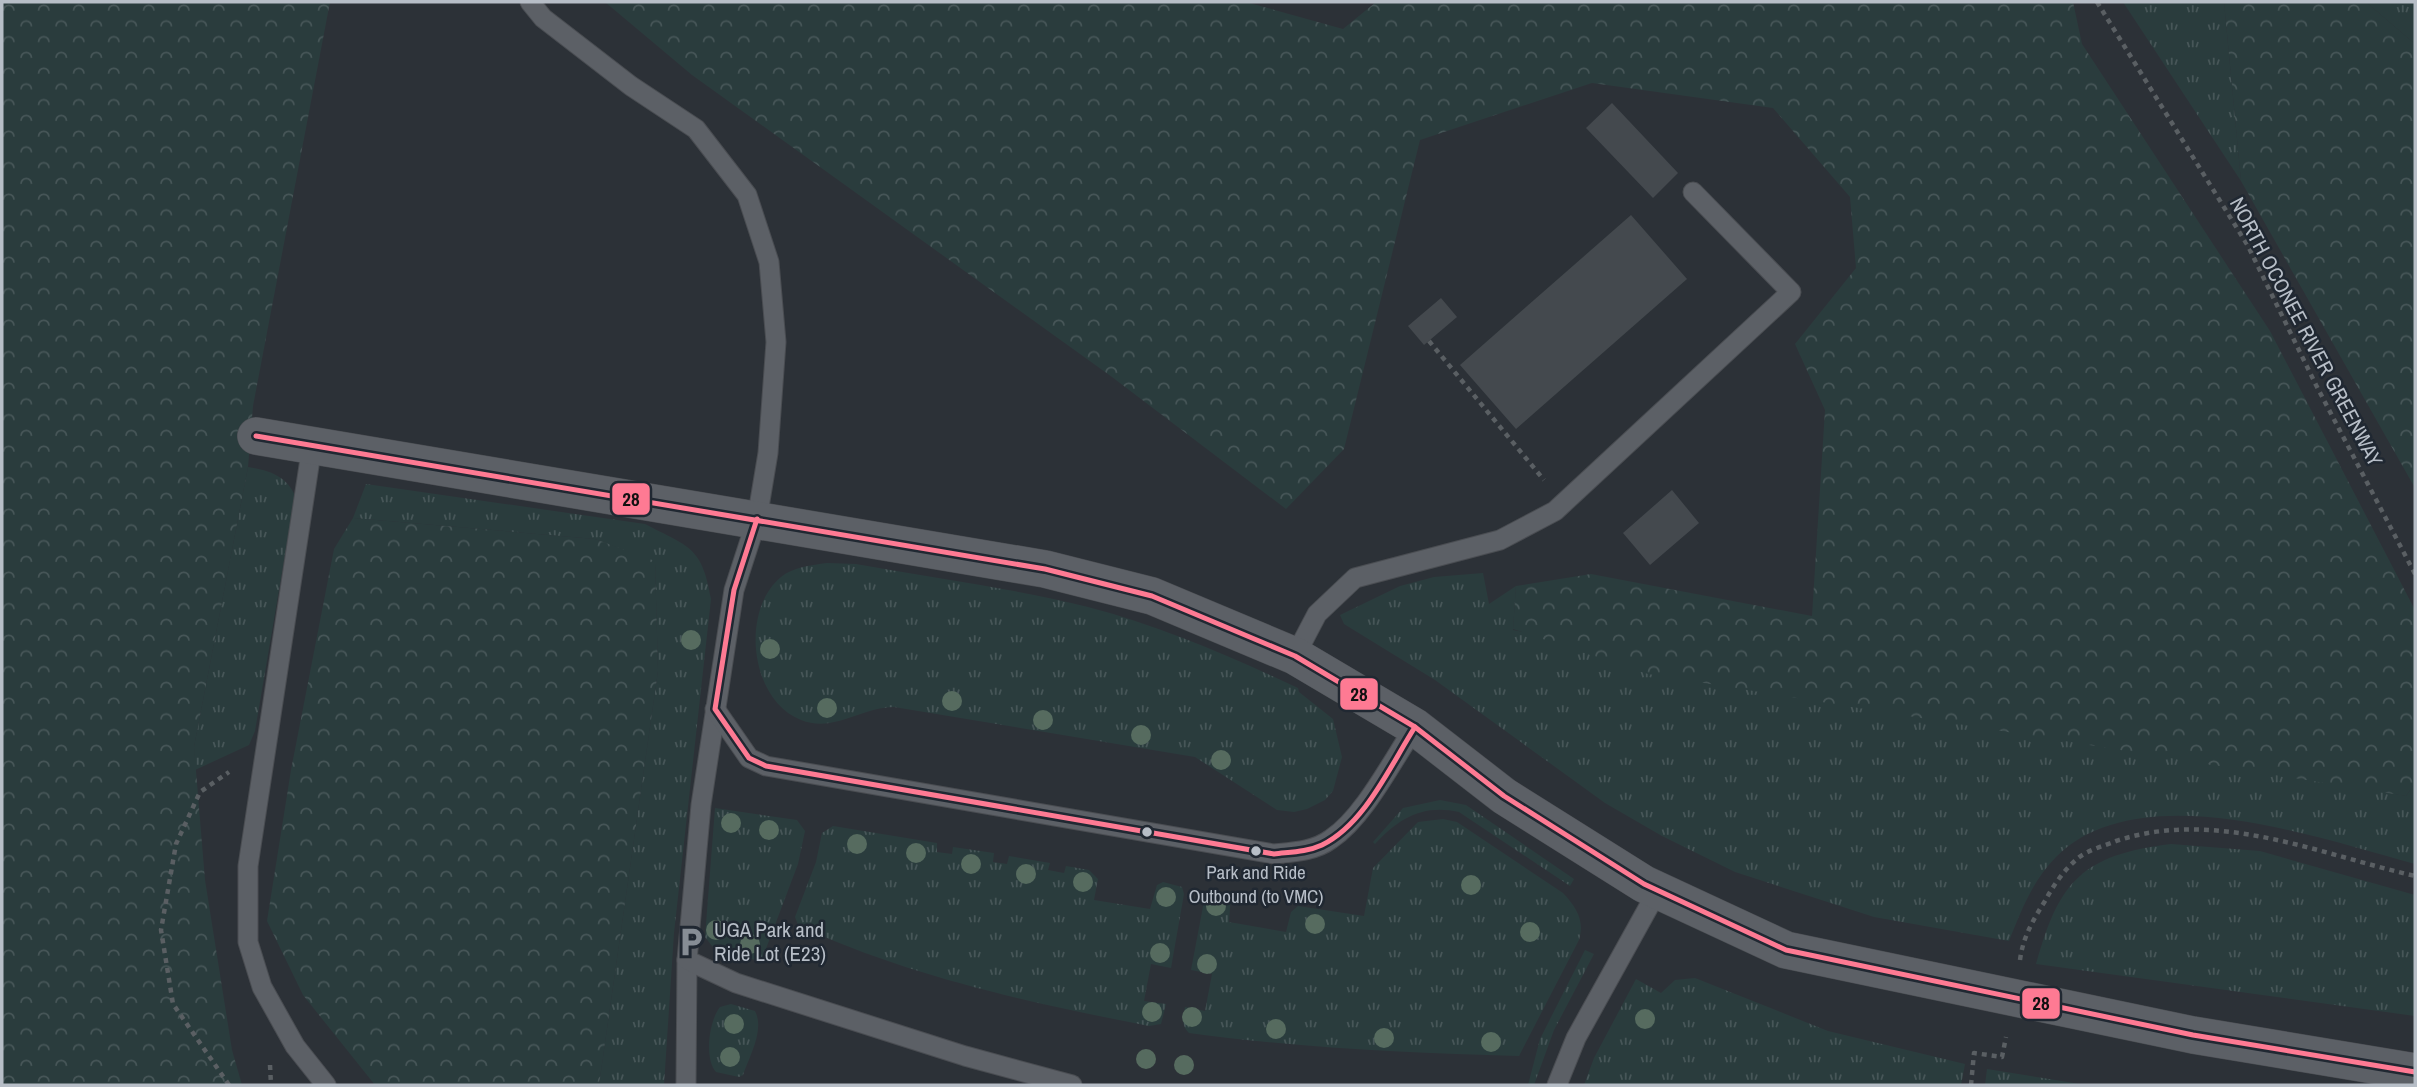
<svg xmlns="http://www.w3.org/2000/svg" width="2417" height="1087" font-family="'Archivo Narrow',sans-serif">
<defs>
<pattern id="grass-tufts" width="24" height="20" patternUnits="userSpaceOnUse" patternTransform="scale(1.75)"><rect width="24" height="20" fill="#2a3c3d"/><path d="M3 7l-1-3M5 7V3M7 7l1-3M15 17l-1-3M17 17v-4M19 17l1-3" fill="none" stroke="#475658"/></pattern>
<pattern id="forest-crowns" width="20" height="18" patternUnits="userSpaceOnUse" patternTransform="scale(1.75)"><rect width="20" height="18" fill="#2a3c3d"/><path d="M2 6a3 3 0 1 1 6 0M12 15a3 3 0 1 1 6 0" fill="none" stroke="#475658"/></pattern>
</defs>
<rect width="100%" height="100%" fill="#2c3137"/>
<g fill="url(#grass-tufts)">
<path d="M2123 2H2224L2241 181Z"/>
<path d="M2366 2H2415V44Z"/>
<path d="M248 467C268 470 287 476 295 496L255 731 249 745 195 770 194 747Z"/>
<path d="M366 484 645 524C689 547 702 546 711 599L674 933 664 1085H599L658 671 655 562 595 539 353 518Z"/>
<path d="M827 563 856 564C933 578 1012 588 1088 607 1161 626 1230 656 1298 688L1299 692 1333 719 1342 757 1333 791 1325 800 1307 809 1294 812 1277 810 1195 757 894 707C862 707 834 733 801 720 750 700 740 611 781 577 793 567 812 565 827 563Z"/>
<path d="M1483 573 1489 604 1516 586 1513 630 2406 796 2415 783V864C2318 838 2140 774 2056 857 2033 880 2021 911 2009 941L1874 917 1735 872 1662 836 1605 803 1435 680 1344 624 1340 615 1400 586 1434 577Z"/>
<path d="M1440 800 1466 805 1574 879 1570 886 1459 812C1423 804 1399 818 1375 844L1373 842 1403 808Z"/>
<path d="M715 808 797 820 805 831 798 864 761 962 712 946 705 937Z"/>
<path d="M1443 819 1457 822 1563 893C1576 907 1585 920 1579 940L1519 1056C1408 1053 1299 1048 1189 1033 1181 1025 1183 1018 1185 1007L1205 1011 1212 974 1191 970 1205 896 1213 891 1231 895 1229 922 1286 932 1291 912 1298 906 1364 916 1373 868 1418 822Z"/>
<path d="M833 826 937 843V852L952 854 953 847 994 853 993 862 1007 864 1009 856 1050 863 1048 870 1064 873 1066 866 1089 870 1098 879 1094 900 1150 909 1157 885 1163 882 1182 887 1184 894 1171 968 1151 964 1144 1001 1166 1004 1161 1024 1149 1026C1031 1003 907 976 798 925L795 917 816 862 822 833Z"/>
<path d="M2171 844 2260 851 2415 895V1016L2036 964C2059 880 2083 855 2171 844Z"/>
<path d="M1585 950 1594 954 1554 1030 1534 1085H1528L1540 1039Z"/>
<path d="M1695 978 1828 1031 1965 1064 1961 1085H1584L1594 1058 1636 979 1661 993 1675 980Z"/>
<path d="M731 1004 755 1011C765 1030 749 1057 743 1075L739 1077 716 1072C704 1058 709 1021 720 1007Z"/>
<path d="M1987 1069 2086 1085H1985Z"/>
</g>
<g fill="url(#forest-crowns)">
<path d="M2 2H330L253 406 248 467 194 747 205 880 232 1050 242 1085H2Z"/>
<path d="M605 2H1246L1343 29 1376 2H2073L2082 44 2270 331 2415 610V783L2406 796 1648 674 1513 629 1516 586 1591 574 1812 616 1825 410 1795 344 1856 268 1850 197 1773 108 1592 83 1420 140 1344 449 1286 509 1112 377 692 75Z"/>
<path d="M2224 2H2366L2415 44V488L2241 181Z"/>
<path d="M353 518 595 539 655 561 658 671 599 1085H375L303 995 267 921 291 770 334 549Z"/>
</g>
<g fill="#44494e">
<path d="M1612 103 1678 173 1653 198 1586 128Z"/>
<path d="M1631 215 1687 279 1516 429 1460 365Z"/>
<path d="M1441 298 1457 317 1424 345 1408 326Z"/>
<path d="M1672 490 1699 523 1650 565 1623 533Z"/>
</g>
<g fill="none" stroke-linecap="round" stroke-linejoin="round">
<g stroke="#4a4d52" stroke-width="21">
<g id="service">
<path d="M530 2 543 18 631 86 696 129 747 195 769 262 776 342 768 453 757 519 734 590 701 805 687 960 686 1085"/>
<path d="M312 446 248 866V942L262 987 295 1046 326 1085"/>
<path d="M1295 656 1317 614 1355 578 1500 540 1555 511 1791 292 1693 192"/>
<path d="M715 709 749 758 766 766 1274 854C1294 852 1315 851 1331 839 1364 817 1392 761 1415 727"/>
<path d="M687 960 736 983 965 1056 1072 1085"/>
<path d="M1557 1085 1576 1038 1658 890"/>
</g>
</g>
<g stroke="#4a4d52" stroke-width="38">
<path id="minor" d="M256 436 1045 569 1152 596 1295 656 1415 727 1504 796 1644 884 1786 950 2193 1035 2415 1072"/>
</g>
<g stroke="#5a5f63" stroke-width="4.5" stroke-dasharray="5 5" stroke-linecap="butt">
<path d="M2097 2 2248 246 2316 385 2415 574"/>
<path d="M1429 341 1544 480"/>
<path d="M2020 960C2023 937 2033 920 2045 901 2053 886 2064 870 2077 859 2087 850 2104 846 2116 841 2216 808 2319 854 2415 876"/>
<path d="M270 1065 271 1085"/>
<path d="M229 1085 173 1004 161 930 176 844 200 792 229 772"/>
<path d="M1971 1085 1974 1053 2002 1057 2006 1037"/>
</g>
<use href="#service" stroke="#5c6066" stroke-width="19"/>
<use href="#minor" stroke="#5c6066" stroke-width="37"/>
<g stroke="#202832" stroke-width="10">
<g id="bus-1">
<path d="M256 436 1045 569 1152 596 1295 656 1415 727 1504 796 1644 884 1786 950 2193 1035 2415 1072"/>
<path d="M757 519 734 590 715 709 749 758 766 766 1274 854C1290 852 1307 852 1322 845 1365 824 1390 766 1415 727"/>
</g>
</g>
<use href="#bus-1" stroke="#fe7a93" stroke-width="5"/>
</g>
<g fill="#566b5f">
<circle cx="691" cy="640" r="10"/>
<circle cx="770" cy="649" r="10"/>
<circle cx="952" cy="701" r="10"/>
<circle cx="827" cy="708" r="10"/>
<circle cx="1043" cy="720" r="10"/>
<circle cx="1141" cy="735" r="10"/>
<circle cx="1221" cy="760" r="10"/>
<circle cx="731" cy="823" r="10"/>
<circle cx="769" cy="830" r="10"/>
<circle cx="857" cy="844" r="10"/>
<circle cx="916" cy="853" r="10"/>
<circle cx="971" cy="864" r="10"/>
<circle cx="1026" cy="874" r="10"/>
<circle cx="1083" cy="882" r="10"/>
<circle cx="1471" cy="885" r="10"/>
<circle cx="1166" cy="897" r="10"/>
<circle cx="1216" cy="906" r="10"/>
<circle cx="1315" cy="924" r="10"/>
<circle cx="716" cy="930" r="10"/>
<circle cx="1530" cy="932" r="10"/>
<circle cx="750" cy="944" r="10"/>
<circle cx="1160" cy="953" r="10"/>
<circle cx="1207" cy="964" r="10"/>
<circle cx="1152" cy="1012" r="10"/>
<circle cx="1192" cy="1017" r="10"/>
<circle cx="1645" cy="1019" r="10"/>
<circle cx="734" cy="1024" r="10"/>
<circle cx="1276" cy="1029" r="10"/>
<circle cx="1384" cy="1038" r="10"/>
<circle cx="1491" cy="1042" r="10"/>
<circle cx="730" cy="1057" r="10"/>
<circle cx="1146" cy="1059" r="10"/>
<circle cx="1184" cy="1065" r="10"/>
</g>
<defs>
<g id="parking-bare" transform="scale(2.415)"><path d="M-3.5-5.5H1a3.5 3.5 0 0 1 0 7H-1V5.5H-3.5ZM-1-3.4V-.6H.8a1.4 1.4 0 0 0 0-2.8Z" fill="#868d95" stroke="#202832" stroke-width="2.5" paint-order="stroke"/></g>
</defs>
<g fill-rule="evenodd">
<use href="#parking-bare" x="691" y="942"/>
</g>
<g fill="#b7bec7" stroke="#202832" stroke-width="2.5">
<circle cx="1147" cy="832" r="6"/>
<circle cx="1256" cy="851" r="6"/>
</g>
<g text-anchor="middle" stroke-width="5" stroke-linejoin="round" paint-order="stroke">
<g font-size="19" fill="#b7bec7" stroke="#202832">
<text x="1256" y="879">Park and Ride<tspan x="1256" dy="24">Outbound (to VMC)</tspan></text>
</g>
<g font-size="21" fill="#b7bec7" stroke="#202832">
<text transform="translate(2306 332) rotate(62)" y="7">NORTH OCONEE RIVER GREENWAY</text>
</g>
<g font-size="21" fill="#b7bec7" stroke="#202832" text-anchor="start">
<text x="714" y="937">UGA Park and<tspan x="714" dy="24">Ride Lot (E23)</tspan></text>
</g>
</g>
<g stroke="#202832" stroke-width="2.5">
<rect x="611" y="482" width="40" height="34" rx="7" fill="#fe7a93"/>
<rect x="1339" y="677" width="40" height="34" rx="7" fill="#fe7a93"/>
<rect x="2021" y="987" width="40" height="33" rx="7" fill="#fe7a93"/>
</g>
<g font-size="19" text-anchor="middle" font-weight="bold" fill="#111">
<text x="631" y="506">28</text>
<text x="1359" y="701">28</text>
<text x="2041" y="1010">28</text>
</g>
<rect width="2417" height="1087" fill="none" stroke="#b7bec7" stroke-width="7"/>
</svg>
